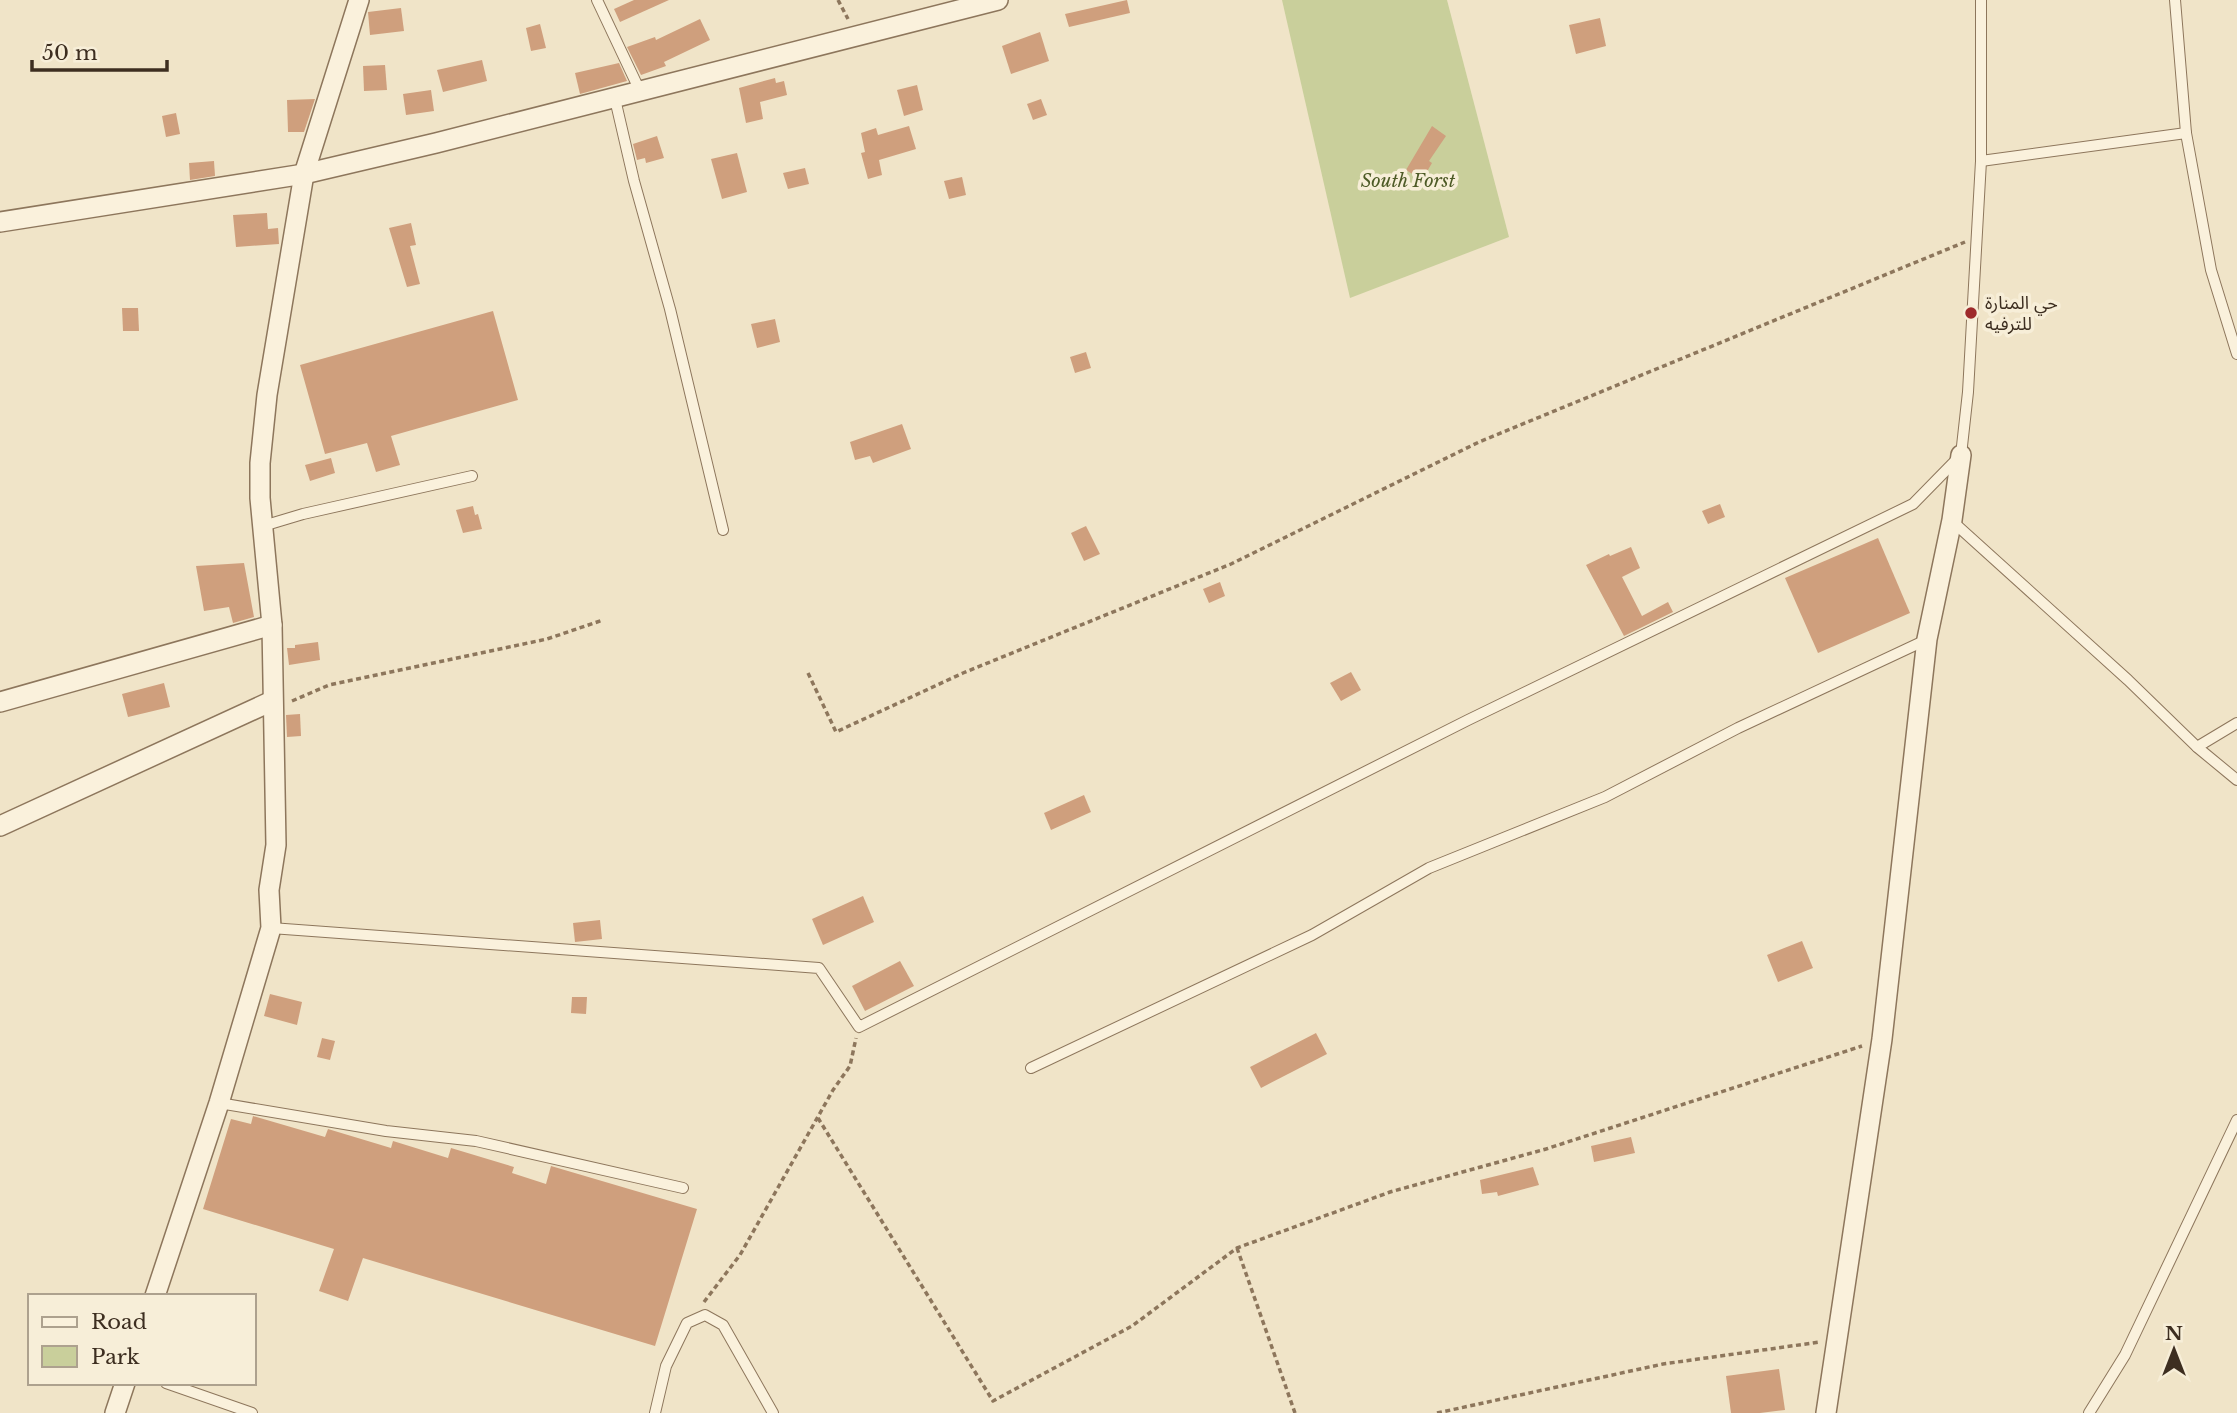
<svg xmlns="http://www.w3.org/2000/svg" width="2237" height="1413" font-family="'Libre Baskerville','Noto Sans Arabic',serif">
<rect width="100%" height="100%" fill="#f0e4c8"/>
<path fill="#c9cf9b" d="M1282 0H1447L1509 237 1350 298Z"/>
<g fill="#cf9f7d">
<path d="M634 0H669L620 22 614 9Z"/>
<path d="M1127 0 1130 13 1069 27 1065 14Z"/>
<path d="M401 8 404 31 370 35 368 12Z"/>
<path d="M1600 18 1606 46 1576 54 1569 25Z"/>
<path d="M700 19 710 40 664 62 666 66 641 75 627 47 655 37 656 40Z"/>
<path d="M540 24 546 48 531 51 526 28Z"/>
<path d="M1040 32 1049 61 1011 74 1002 46Z"/>
<path d="M482 60 487 81 443 92 437 70Z"/>
<path d="M619 63 627 81 580 94 575 73Z"/>
<path d="M385 65 387 90 364 91 363 66Z"/>
<path d="M775 78 776 83 784 81 787 95 760 102 763 119 746 123 739 88Z"/>
<path d="M917 85 923 110 904 116 897 90Z"/>
<path d="M431 90 434 111 406 115 403 94Z"/>
<path d="M315 99 304 132H288L287 100Z"/>
<path d="M1041 99 1047 115 1033 120 1027 104Z"/>
<path d="M176 113 180 134 166 137 162 116Z"/>
<path d="M909 126 916 149 879 160 882 175 868 179 861 153 865 152 861 133 876 128 878 135Z"/>
<path d="M1432 126 1446 136 1429 161 1432 163 1422 180 1406 170Z"/>
<path d="M657 136 664 158 646 163 645 158 637 160 633 144Z"/>
<path d="M737 153 747 192 722 199 711 159Z"/>
<path d="M214 161 215 176 190 180 189 163Z"/>
<path d="M805 168 809 184 788 189 783 173Z"/>
<path d="M962 177 966 195 949 199 944 181Z"/>
<path d="M267 213 268 229 278 228 279 244 236 247 233 215Z"/>
<path d="M411 223 416 245 410 246 420 284 407 287 389 228Z"/>
<path d="M122 308H138L139 331H123Z"/>
<path d="M493 311 518 400 391 436 400 465 376 472 367 443 325 454 300 365Z"/>
<path d="M775 319 780 342 757 348 751 324Z"/>
<path d="M1086 352 1091 368 1075 373 1070 357Z"/>
<path d="M902 424 911 449 873 463 870 456 855 460 850 442Z"/>
<path d="M331 458 335 473 310 481 305 465Z"/>
<path d="M1720 504 1725 517 1708 524 1702 511Z"/>
<path d="M473 506 475 515 478 514 482 529 463 533 456 510Z"/>
<path d="M1086 526 1100 554 1084 561 1071 533Z"/>
<path d="M1878 538 1910 613 1818 653 1785 578Z"/>
<path d="M1631 547 1640 568 1622 577 1642 616 1668 602 1673 612 1624 636 1586 565 1609 554 1610 556Z"/>
<path d="M244 563 254 617 233 623 229 607 204 611 196 566Z"/>
<path d="M1220 582 1225 596 1209 603 1203 589Z"/>
<path d="M318 642 320 660 289 665 287 648H295V645Z"/>
<path d="M1351 672 1361 690 1341 701 1330 683Z"/>
<path d="M164 683 170 707 128 717 122 694Z"/>
<path d="M300 714 301 736 287 737 286 715Z"/>
<path d="M1084 795 1091 812 1051 830 1044 813Z"/>
<path d="M863 896 874 922 823 945 812 919Z"/>
<path d="M600 920 602 939 575 942 573 923Z"/>
<path d="M1802 941 1813 968 1778 982 1767 955Z"/>
<path d="M900 961 914 986 865 1011 852 986Z"/>
<path d="M270 994 302 1002 297 1025 264 1016Z"/>
<path d="M572 997H587L586 1014 571 1013Z"/>
<path d="M1316 1033 1327 1054 1261 1088 1250 1067Z"/>
<path d="M322 1038 335 1041 330 1060 317 1057Z"/>
<path d="M253 1116 325 1137 328 1129 391 1148 393 1141 448 1158 451 1148 514 1167 512 1173 546 1184 551 1166 697 1209 655 1346 363 1258 348 1301 319 1291 334 1249 203 1209 231 1119 251 1124Z"/>
<path d="M1631 1137 1635 1153 1594 1162 1591 1146Z"/>
<path d="M1533 1167 1539 1185 1498 1196 1497 1192 1482 1194 1480 1180Z"/>
<path d="M1779 1369 1785 1410 1760 1413H1731L1726 1376Z"/>
</g>
<g fill="none" stroke-linecap="round" stroke-linejoin="round">
<g stroke="#8d765c" stroke-width="12">
<g id="service">
<path d="M597 0 640 91"/>
<path d="M2175 0 2186 133 2211 270 2237 354"/>
<path d="M615 99 634 181 670 309 723 530"/>
<path d="M1981 161 2186 133"/>
<path d="M1952 521 2128 680 2197 747 2237 780"/>
<path d="M263 526 303 514 472 476"/>
<path d="M2197 747 2237 723"/>
<path d="M271 928 819 968 859 1027 1468 720 1913 504 1961 455 1968 392 1981 161V0"/>
<path d="M1031 1068 1312 935 1429 868 1605 797 1738 728 1926 640"/>
<path d="M219 1103 386 1131 476 1141 683 1188"/>
<path d="M166 1383 252 1413"/>
<path d="M655 1413 666 1366 687 1323 705 1315 723 1325 773 1413"/>
<path d="M2089 1413 2125 1355 2237 1120"/>
</g>
</g>
<g stroke="#8d765c" stroke-width="22">
<g id="minor">
<path d="M0 222 304 174 436 143 998 0"/>
<path d="M0 702 272 625"/>
<path d="M0 826 272 701"/>
<path d="M155 1296 219 1103 271 928 269 890 276 845 272 625 260 498V463L267 395 304 174 359 0"/>
<path d="M115 1413 125 1383"/>
<path d="M1826 1413 1882 1039 1927 639 1952 520 1961 455"/>
</g>
</g>
<g stroke="#8d765c" stroke-width="3.5" stroke-dasharray="5 3.5" stroke-linecap="butt">
<path d="M838 0 848 19"/>
<path d="M808 673 836 732 963 673 1231 564 1479 442 1965 242"/>
<path d="M292 701 329 685 547 639 603 620"/>
<path d="M818 1118 993 1401 1132 1326 1237 1248 1390 1192 1546 1149 1862 1046"/>
<path d="M1237 1248 1295 1413"/>
<path d="M704 1302 740 1255 833 1090 850 1066 856 1038"/>
<path d="M1437 1413 1663 1364 1820 1342"/>
</g>
<use href="#service" stroke="#faf1dc" stroke-width="10"/>
<use href="#minor" stroke="#faf1dc" stroke-width="19"/>
</g>
<circle fill="#9e2a2b" stroke="#f7eed8" stroke-width="2.5" cx="1971" cy="313" r="7"/>
<g text-anchor="middle" stroke-width="7" stroke-linejoin="round" paint-order="stroke">
<g font-size="18" font-style="italic" fill="#4d5a26" stroke="#f7eed8">
<text x="1408" y="187">South Forst</text>
</g>
<g font-size="18" fill="#3d2e20" stroke="#f7eed8" text-anchor="start">
<text x="1985" y="309">حي المنارة<tspan x="1985" dy="21">للترفيه</tspan></text>
</g>
</g>
<rect x="28" y="1294" width="228" height="91" fill="#f7eed8" stroke="#ada18e" stroke-width="2"/>
<rect x="42" y="1317" width="35" height="10" fill="#faf1dc" stroke="#ada18e" stroke-width="2"/>
<text x="91" y="1329" font-size="21" fill="#3d2e20">Road</text>
<rect x="42" y="1346" width="35" height="21" fill="#c9cf9b" stroke="#ada18e" stroke-width="2"/>
<text x="91" y="1364" font-size="21" fill="#3d2e20">Park</text>
<g transform="translate(2174 1350)" stroke="#f7eed8" stroke-width="5" paint-order="stroke">
<path d="M0-5L12 26L0 18L-12 26Z" fill="#3d2e20"/>
<text y="-10" font-size="19" font-weight="bold" text-anchor="middle" fill="#3d2e20">N</text>
</g>
<path d="M32 60v10h135v-10" fill="none" stroke="#3d2e20" stroke-width="3.5"/>
<text x="42" y="60" font-size="21" fill="#3d2e20" stroke="#f7eed8" stroke-width="5" paint-order="stroke">50 m</text>
</svg>
